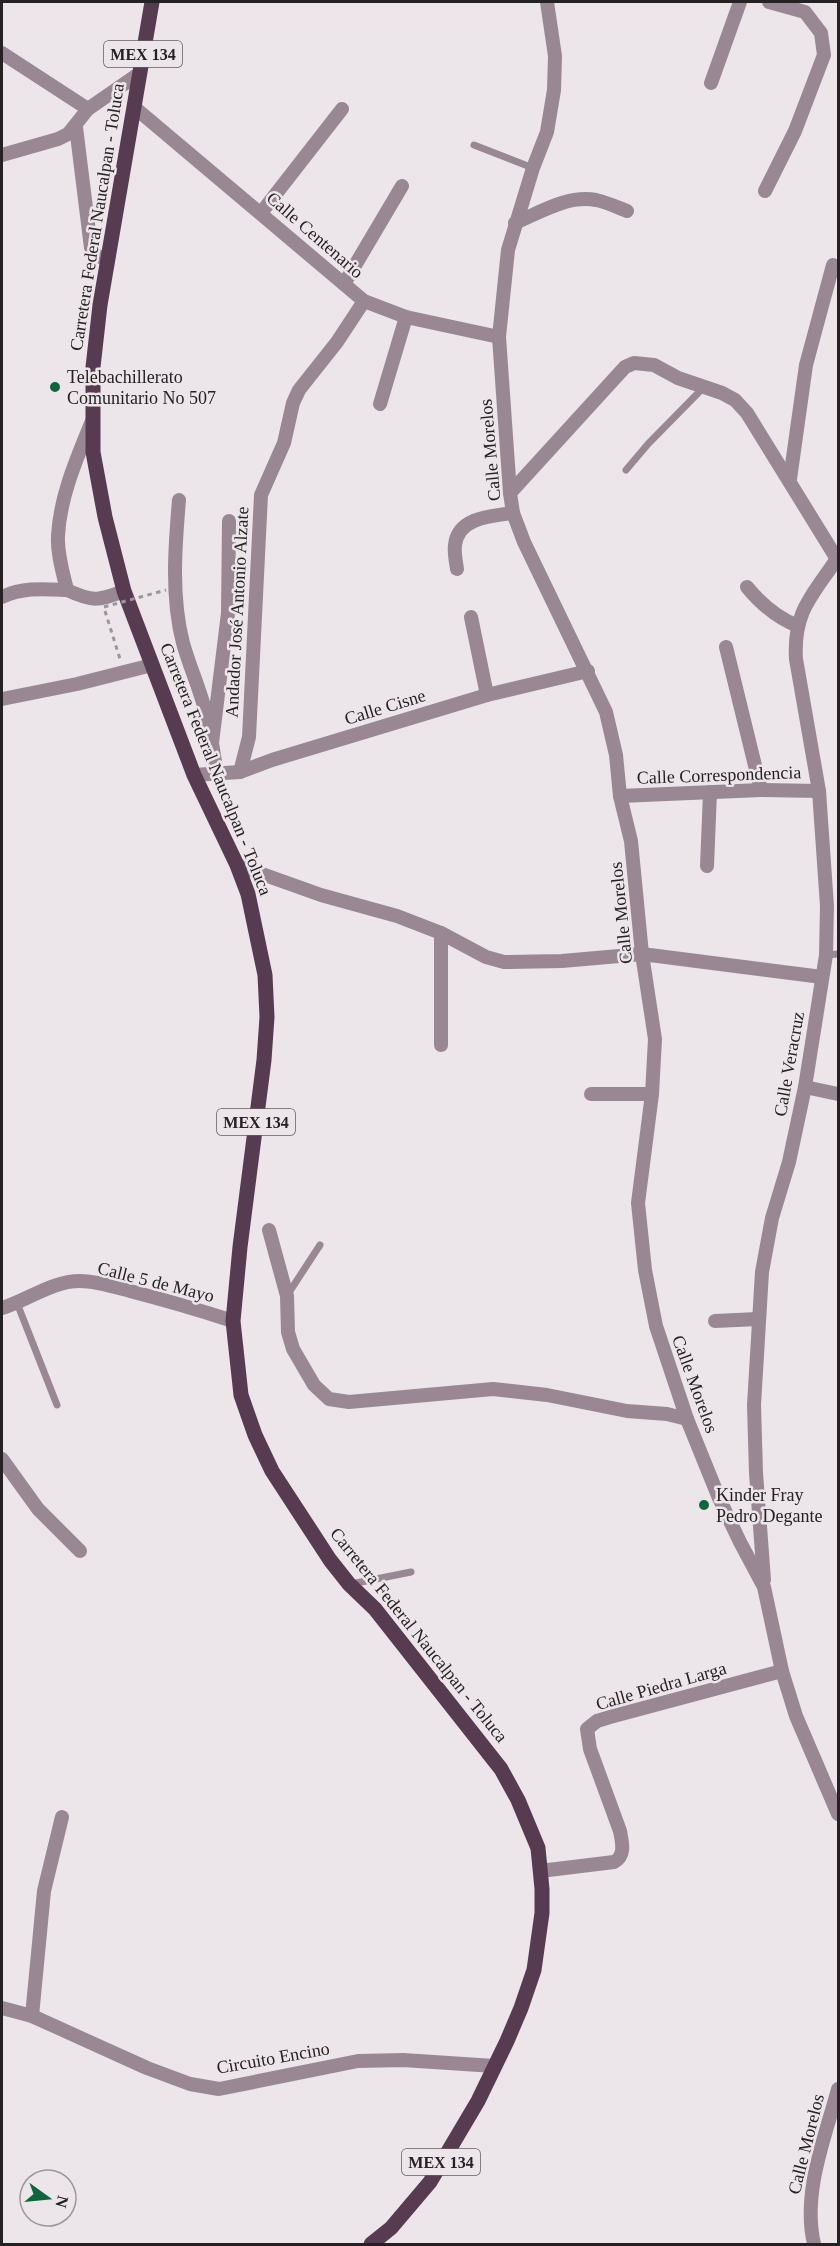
<svg xmlns="http://www.w3.org/2000/svg" width="840" height="2246" font-family="Georgia,serif">
<rect width="100%" height="100%" fill="#ece5ea"/>
<g fill="none" stroke-linecap="round" stroke-linejoin="round">
<path stroke="#9c969a" stroke-width="3" stroke-dasharray="4.5 4.5" stroke-linecap="butt" d="M105 611 120 659"/>
<g stroke="#998894" stroke-width="7">
<path d="M474 145 533 168"/>
<path d="M626 470 648 444 704 387"/>
<path d="M826 955 838 954"/>
<path d="M288 1294 320 1245"/>
<path d="M17 1303 57 1405"/>
<path d="M351 1584 411 1572"/>
</g>
<g stroke="#998894" stroke-width="14">
<path d="M547 2 555 56 554 90 547 132 533 168 508 250 499 337 510 493 513 513 524 542 606 712 616 755 620 796 631 841 642 954 655 1039 652 1094 638 1203 645 1270 656 1326 687 1419 719 1498 740 1542 764 1587 782 1671 796 1716 838 1814"/>
<path d="M2 53 88 109"/>
<path d="M711 83 740 2"/>
<path d="M134 107 364 301 406 317 499 337"/>
<path d="M76 127 91 248 97 256 108 259"/>
<path d="M2 155 58 139 68 134 88 109 140 73"/>
<path d="M765 191 795 131 824 55 821 33 805 12 769 2"/>
<path d="M261 213 342 109"/>
<path d="M515 223C541 212 567 195 596 200 606 202 617 207 627 211"/>
<path d="M344 284 402 186"/>
<path d="M380 404 406 317"/>
<path d="M92 421C77 458 60 496 58 536 57 554 63 573 67 590 93 602 97 601 124 591"/>
<path d="M790 479 806 365 833 265"/>
<path d="M510 493 625 367 634 363 654 365 678 378 722 393 735 400 747 413 837 559"/>
<path d="M179 500C175 547 171 597 183 643 191 672 204 697 209 727"/>
<path d="M457 569C456 562 454 553 455 545 458 517 492 516 513 513"/>
<path d="M747 587C761 604 777 618 798 626"/>
<path d="M2 597C23 587 44 589 67 590"/>
<path d="M471 617 487 695"/>
<path d="M726 647 761 790"/>
<path d="M2 699 77 684 152 665"/>
<path d="M240 772 249 737 261 495 284 443 293 403 299 390 337 342 364 301"/>
<path d="M217 774 212 743 228 613 229 521"/>
<path d="M194 775 240 772 272 760 487 695 588 671"/>
<path d="M620 796 761 790 819 791"/>
<path d="M237 865 321 895 397 916 441 933 486 957 504 962 562 961 642 954 822 977"/>
<path d="M707 866 710 792"/>
<path d="M441 933V1045"/>
<path d="M805 1087 838 1094"/>
<path d="M591 1094H652"/>
<path d="M269 1230 287 1296 288 1332 293 1349 314 1385 329 1399 349 1402 493 1389 547 1395 627 1411 667 1414 687 1419"/>
<path d="M2 1308C28 1300 52 1281 80 1281 96 1281 115 1287 130 1291 165 1300 199 1310 233 1321"/>
<path d="M715 1321 758 1319"/>
<path d="M2 1459 38 1509 80 1551"/>
<path d="M764 1580 756 1473 754 1405 762 1272 772 1218 789 1162 805 1087 826 955 827 906 819 791 796 659C793 610 814 594 838 557"/>
<path d="M540 1871 614 1862C626 1856 622 1842 620 1831L590 1749 587 1729 597 1721 610 1717 782 1671"/>
<path d="M2 2008 32 2016 147 2068 190 2084 219 2089 358 2061 403 2060 494 2066"/>
<path d="M32 2016 44 1891 62 1817"/>
<path d="M814 2244C802 2193 825 2138 838 2089"/>
</g>
<path stroke="#573c51" stroke-width="15" d="M152 2 100 305 93 367V452L105 517 124 591 194 775 237 865 248 894 265 975 267 1017 264 1060 240 1247 233 1321 241 1395 255 1435 272 1471 330 1560 349 1584 375 1609 501 1769 518 1800 538 1848 542 1889V1913L534 1970 521 2008 507 2041 478 2101 430 2182 391 2228 371 2244"/>
<path stroke="#9c969a" stroke-width="3" stroke-dasharray="4.5 4.5" stroke-linecap="butt" d="M104 607 166 590"/>
</g>
<g fill="#0c683b" stroke="#ece5ea" stroke-width="2">
<circle cx="55" cy="387" r="6"/>
<circle cx="704" cy="1505" r="6"/>
</g>
<g text-anchor="middle" stroke-width="5" stroke-linejoin="round" paint-order="stroke">
<g fill="#ece5ea" stroke="#615c5f" stroke-width="1.5">
<rect x="104" y="41" width="78" height="26" rx="4.5"/>
<rect x="217" y="1109" width="78" height="26" rx="4.5"/>
<rect x="402" y="2149" width="78" height="26" rx="4.5"/>
</g>
<g font-size="16" font-weight="bold" fill="#252224">
<text x="143" y="60">MEX 134</text>
<text x="256" y="1128">MEX 134</text>
<text x="441" y="2168">MEX 134</text>
</g>
<g font-size="18" fill="#252224" stroke="#ece5ea">
<text transform="translate(97 217) rotate(-81)" y="6">Carretera Federal Naucalpan - Toluca</text>
<text transform="translate(315 235) rotate(41)" y="6">Calle Centenario</text>
<text transform="translate(490 450) rotate(-95)" y="6">Calle Morelos</text>
<text transform="translate(237 612) rotate(-87)" y="6">Andador José Antonio Alzate</text>
<text transform="translate(385 707) rotate(-17)" y="6">Calle Cisne</text>
<text transform="translate(216 769) rotate(68)" y="6">Carretera Federal Naucalpan - Toluca</text>
<text transform="translate(719 775) rotate(-2)" y="6">Calle Correspondencia</text>
<text transform="translate(621 913) rotate(-96)" y="6">Calle Morelos</text>
<text transform="translate(789 1064) rotate(-80)" y="6">Calle Veracruz</text>
<text transform="translate(156 1282) rotate(14)" y="6">Calle 5 de Mayo</text>
<text transform="translate(695 1384) rotate(70)" y="6">Calle Morelos</text>
<text transform="translate(419 1635) rotate(51)" y="6">Carretera Federal Naucalpan - Toluca</text>
<text transform="translate(661 1686) rotate(-16)" y="6">Calle Piedra Larga</text>
<text transform="translate(273 2058) rotate(-10)" y="6">Circuito Encino</text>
<text transform="translate(806 2144) rotate(-76)" y="6">Calle Morelos</text>
</g>
<g font-size="18" fill="#252224" stroke="#ece5ea" text-anchor="start">
<text x="67" y="383">Telebachillerato<tspan x="67" dy="21">Comunitario No 507</tspan></text>
<text x="716" y="1501">Kinder Fray<tspan x="716" dy="21">Pedro Degante</tspan></text>
</g>
</g>
<rect width="840" height="2246" fill="none" stroke="#252224" stroke-width="6"/>
<g transform="translate(48 2198) rotate(105)"><circle r="28" fill="#ece5ea" stroke="#9c979b" stroke-width="1.5"/>
<path d="M0-4.5L10 22L0 15L-10 22Z" fill="#0c683b"/>
<text y="-9" font-size="16" font-weight="bold" text-anchor="middle" fill="#252224">N</text>
</g>
</svg>
